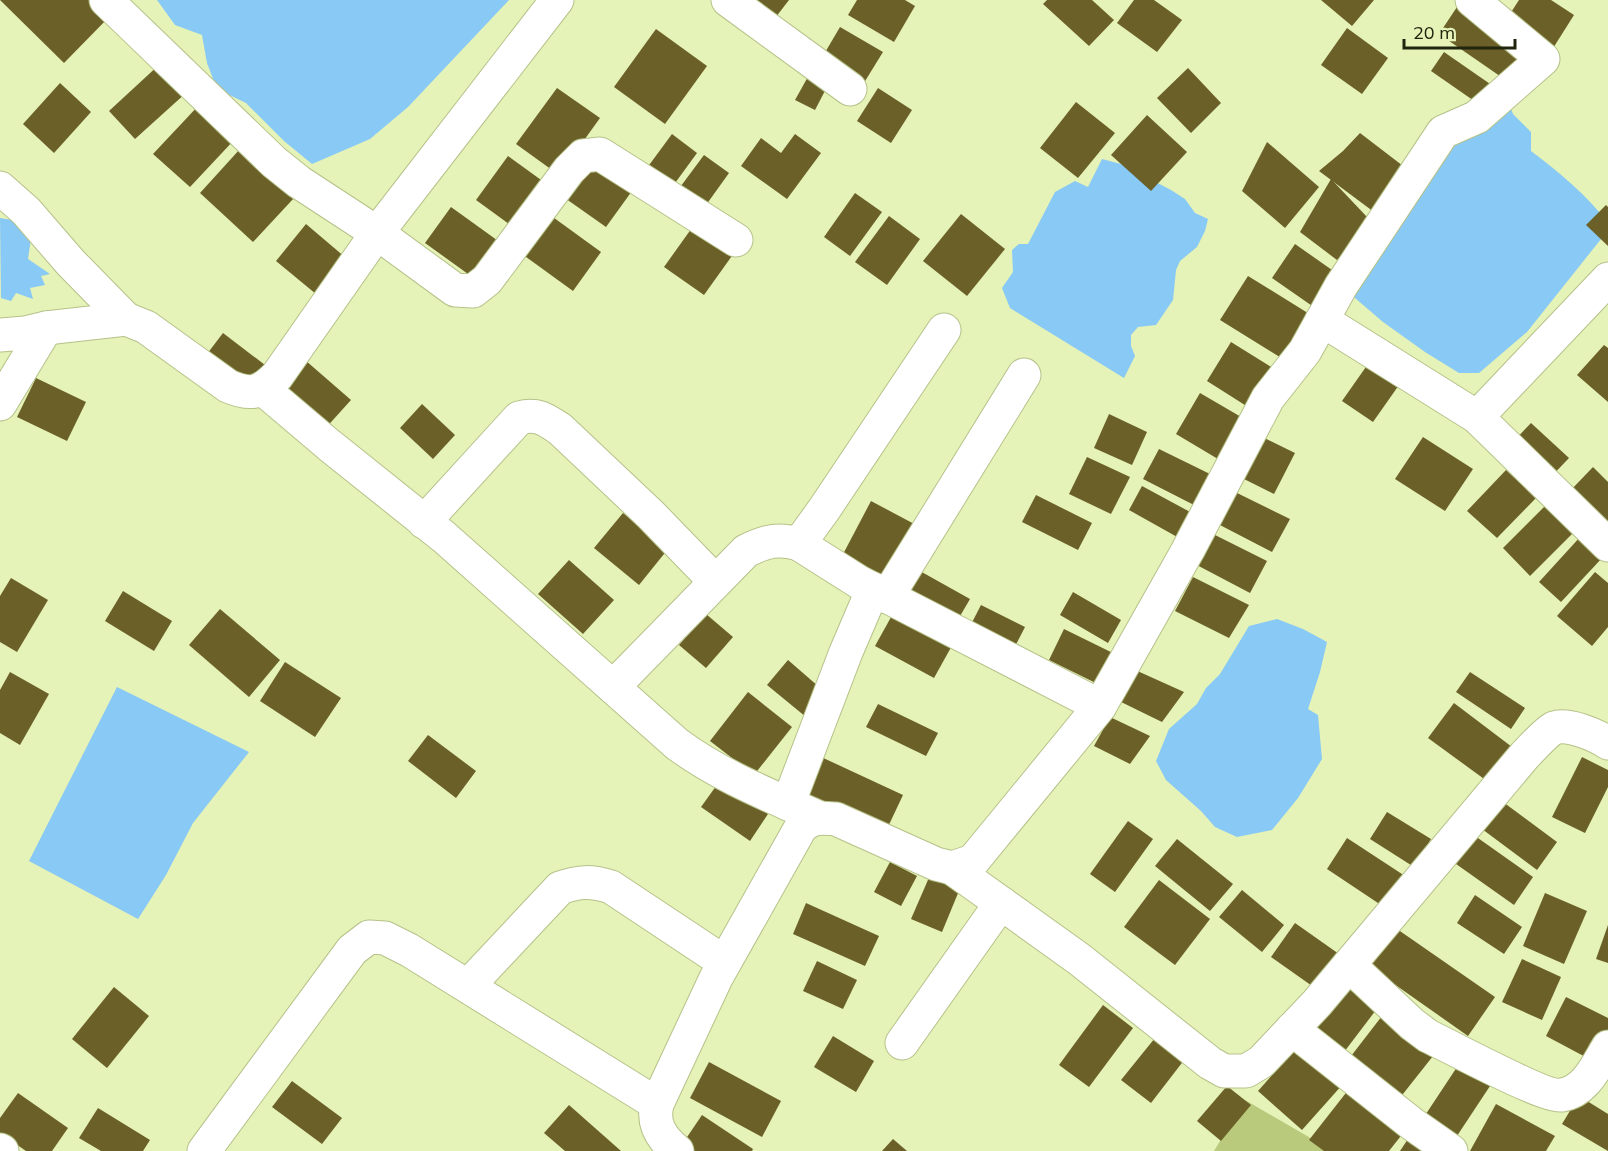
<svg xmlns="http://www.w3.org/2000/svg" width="1608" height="1151" font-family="Mulish,sans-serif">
<rect width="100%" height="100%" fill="#e5f2b8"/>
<path fill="#baca7d" d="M1245 1100 1333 1151H1214Z"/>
<g fill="#88c9f5">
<path d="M157 0H509L408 107 370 139 312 164 284 141 246 103 217 89 207 63 202 35 175 25Z"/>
<path d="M1505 93 1513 114 1531 132V151C1559 172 1587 195 1608 223L1605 234 1527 332 1479 373H1459L1425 352 1383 322 1341 286 1415 173Z"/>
<path d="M1102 159 1121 164 1171 190 1185 199 1195 213 1208 219 1205 231 1197 247 1180 261 1176 270 1173 300 1156 325 1138 327 1131 335V346L1135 356 1124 378 1010 308 1002 288 1013 272 1012 250 1019 244H1028L1055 192 1075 181 1088 187Z"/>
<path d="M0 218 25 222 31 238 28 259 50 274 41 276 45 285 30 288 33 299 16 293 11 301 1 298Z"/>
<path d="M1277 619 1303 629 1327 642 1320 672 1308 709 1318 715 1322 759 1298 798 1272 830 1237 837 1215 827 1201 811 1166 780 1156 761 1169 729 1197 704 1206 688 1220 674 1249 626Z"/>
<path d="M117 687 249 752 193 823 166 875 138 919 29 861Z"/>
</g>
<g fill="#6b6028">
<path d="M0 0H92L109 17 64 63Z"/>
<path d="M742 0H789L769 26Z"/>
<path d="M857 0H905L915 6 894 42 848 15Z"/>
<path d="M1047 0H1092L1114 20 1089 46 1043 4Z"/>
<path d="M1134 0H1154L1182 20 1157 52 1117 23Z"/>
<path d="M1321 0H1374L1352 26Z"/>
<path d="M1519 0H1551L1574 15 1550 53 1504 23Z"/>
<path d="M1457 7 1528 56 1510 83 1439 34Z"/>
<path d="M840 27 883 52 862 86 820 61Z"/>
<path d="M1347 28 1388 58 1362 94 1321 65Z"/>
<path d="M656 29 707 66 665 124 614 87Z"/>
<path d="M1444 52 1493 86 1480 105 1431 71Z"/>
<path d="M161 63 187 92 135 139 109 111Z"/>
<path d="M1188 68 1221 103 1191 133 1157 98Z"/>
<path d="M809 75 828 85 815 110 795 100Z"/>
<path d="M60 83 91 112 54 153 23 124Z"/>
<path d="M557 88 600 118 559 175 516 144Z"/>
<path d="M878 88 912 110 891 143 857 121Z"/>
<path d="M1076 102 1115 133 1078 178 1040 148Z"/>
<path d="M199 105 235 139 190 187 153 154Z"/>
<path d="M1147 115 1187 152 1151 191 1111 155Z"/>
<path d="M1360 133 1407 169 1374 212 1319 171 1343 151Z"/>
<path d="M672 134 697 153 670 190 644 172Z"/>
<path d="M795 134 821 153 787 199 741 166 761 138 781 153Z"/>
<path d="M1267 142 1319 187 1285 228 1242 191Z"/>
<path d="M240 149 294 198 253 242 200 193Z"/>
<path d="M704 155 729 173 701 212 675 194Z"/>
<path d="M508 156 548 185 516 229 476 200Z"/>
<path d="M589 160 632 191 606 227 562 196Z"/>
<path d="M1331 179 1368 218 1355 245 1337 260 1300 232Z"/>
<path d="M855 193 882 212 850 256 824 237Z"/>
<path d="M1606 205 1608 207V246L1586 225Z"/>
<path d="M451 207 501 243 475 279 425 243Z"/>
<path d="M961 214 1005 249 967 296 923 261Z"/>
<path d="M550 215 601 252 573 291 522 254Z"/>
<path d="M889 216 920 239 887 285 855 262Z"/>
<path d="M306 224 346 258 316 294 276 261Z"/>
<path d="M694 225 734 253 704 295 664 267Z"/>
<path d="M1295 244 1342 277 1318 310 1272 278Z"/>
<path d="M1248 276 1311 315 1283 359 1220 320Z"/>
<path d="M223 333 265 365 249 385 207 354Z"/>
<path d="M1231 342 1273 368 1248 407 1207 381Z"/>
<path d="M1604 345 1608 348V402L1577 375Z"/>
<path d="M305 360 351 400 323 431 278 390Z"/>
<path d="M1368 364 1399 385 1373 422 1342 401Z"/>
<path d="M36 378 86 402 67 441 17 417Z"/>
<path d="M1200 393 1248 421 1223 462 1176 434Z"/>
<path d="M422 404 455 435 433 459 400 428Z"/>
<path d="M1109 414 1147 432 1132 465 1094 448Z"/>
<path d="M1531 423 1569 458 1549 479 1511 444Z"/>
<path d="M1254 433 1295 453 1274 494 1234 474Z"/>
<path d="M1423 437 1473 469 1445 511 1395 479Z"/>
<path d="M1159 449 1210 474 1194 505 1143 479Z"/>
<path d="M1087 457 1130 477 1111 514 1069 494Z"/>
<path d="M1593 467 1608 482V528L1570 491Z"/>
<path d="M1506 470 1536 498 1497 538 1467 511Z"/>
<path d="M1142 486 1192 513 1179 538 1129 510Z"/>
<path d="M1235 492 1290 519 1272 552 1218 524Z"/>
<path d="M1036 495 1092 523 1078 550 1022 522Z"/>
<path d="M871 501 918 526 887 583 841 558Z"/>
<path d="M1546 505 1573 533 1530 576 1503 548Z"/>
<path d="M623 513 668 549 639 585 594 548Z"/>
<path d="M1209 532 1267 561 1250 593 1193 563Z"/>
<path d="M1581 536 1603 557 1561 602 1539 582Z"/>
<path d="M569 560 614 600 583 634 538 594Z"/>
<path d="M911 566 970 599 956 623 897 591Z"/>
<path d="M1595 572 1608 583V627L1592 646 1557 616Z"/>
<path d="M1193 577 1249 605 1229 638 1175 611Z"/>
<path d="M11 578 48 600 17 652 0 642V596Z"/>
<path d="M123 591 172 621 154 651 105 621Z"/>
<path d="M1073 592 1121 620 1108 643 1060 615Z"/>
<path d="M981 605 1025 627 1009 658 965 636Z"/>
<path d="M220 609 280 660 249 697 189 645Z"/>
<path d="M895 610 954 642 934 678 875 646Z"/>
<path d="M706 614 733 637 706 668 679 645Z"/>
<path d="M1064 629 1123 658 1108 689 1049 660Z"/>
<path d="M788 660 826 693 806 717 767 685Z"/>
<path d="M285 662 341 698 315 737 260 701Z"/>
<path d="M1133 669 1184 692 1162 722 1117 700Z"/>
<path d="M10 672 49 694 20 745 0 733V690Z"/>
<path d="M1470 672 1525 708 1511 729 1456 692Z"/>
<path d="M748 692 792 727 754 775 710 741Z"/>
<path d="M1454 703 1516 750 1491 784 1428 738Z"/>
<path d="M878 704 938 733 926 756 866 727Z"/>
<path d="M1110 717 1150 736 1130 764 1094 746Z"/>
<path d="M428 735 476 771 456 798 408 761Z"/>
<path d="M819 756 903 795 886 831 802 792Z"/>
<path d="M1582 757 1608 770V787L1585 833 1552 817Z"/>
<path d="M719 782 768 814 750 841 701 807Z"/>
<path d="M1503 802 1557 842 1537 870 1482 829Z"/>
<path d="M1387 812 1431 839 1414 867 1370 839Z"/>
<path d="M1128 821 1153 839 1115 892 1090 874Z"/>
<path d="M1468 831 1533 877 1514 905 1449 859Z"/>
<path d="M1347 838 1405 876 1384 907 1327 869Z"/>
<path d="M1177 839 1233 884 1210 911 1155 866Z"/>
<path d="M890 862 917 876 901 906 874 892Z"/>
<path d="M931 873 961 886 942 932 911 919Z"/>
<path d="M1159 880 1210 919 1175 965 1124 927Z"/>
<path d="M1242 890 1284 925 1262 952 1219 917Z"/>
<path d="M1545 893 1587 911 1564 964 1523 946Z"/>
<path d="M1475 895 1522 927 1504 954 1457 923Z"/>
<path d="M806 903 879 936 865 966 793 934Z"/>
<path d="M1295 923 1339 954 1315 988 1271 957Z"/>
<path d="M1608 925V963L1596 959Z"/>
<path d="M1397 929 1495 997 1468 1036 1370 967Z"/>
<path d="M1522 959 1561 977 1542 1020 1502 1002Z"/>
<path d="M817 961 857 980 843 1009 803 991Z"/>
<path d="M1345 986 1376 1010 1341 1056 1309 1031Z"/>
<path d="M114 987 149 1016 107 1068 72 1039Z"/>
<path d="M1566 997 1608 1018V1032L1593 1061 1546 1036Z"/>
<path d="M1103 1005 1133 1028 1089 1087 1059 1065Z"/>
<path d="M1382 1016 1433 1056 1399 1099 1348 1060Z"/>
<path d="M1159 1033 1188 1055 1151 1103 1121 1080Z"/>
<path d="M833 1036 874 1061 856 1092 814 1067Z"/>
<path d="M1299 1045 1343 1084 1302 1130 1258 1091Z"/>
<path d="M709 1062 781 1101 762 1137 690 1098Z"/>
<path d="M1459 1064 1490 1086 1453 1142 1422 1120Z"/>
<path d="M292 1081 342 1118 322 1144 272 1107Z"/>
<path d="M1227 1086 1251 1105 1221 1141 1197 1121Z"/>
<path d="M1349 1089 1404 1132 1389 1151H1324L1309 1140Z"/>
<path d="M18 1093 68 1128 52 1151H26L0 1133V1118Z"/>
<path d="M1579 1096 1608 1114V1151L1562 1124Z"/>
<path d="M1496 1104 1555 1136 1546 1151H1470Z"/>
<path d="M569 1105 621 1151H565L544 1133Z"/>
<path d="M98 1108 150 1140 143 1151H101L79 1138Z"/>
<path d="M702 1115 753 1149 752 1151H689L681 1146Z"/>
<path d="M1412 1133 1438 1151H1400Z"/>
<path d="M893 1139 907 1151H882Z"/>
</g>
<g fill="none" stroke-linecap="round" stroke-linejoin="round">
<g stroke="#b5c289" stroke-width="35">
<g id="minor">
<path d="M106 0 274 162 299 182 377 233 455 290 473 291 487 280 569 170 583 156 600 154 736 240"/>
<path d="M728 0 850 89"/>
<path d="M0 188 26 211 71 263 126 319"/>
<path d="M1322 320 1477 417 1608 545"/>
<path d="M0 335 25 333 46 328 126 319 146 327 228 386C251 396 260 393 277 376L377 233 557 0"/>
<path d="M263 389 329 445 444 537 677 744C720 776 771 796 820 818"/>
<path d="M0 404 46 328"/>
<path d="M1477 417 1608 279"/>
<path d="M424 522 519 418C537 413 545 419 560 429L651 515 715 581"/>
<path d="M799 544 859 582 1100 706"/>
<path d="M887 597 1024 375"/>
<path d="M613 687 746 551C766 541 778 538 799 544L825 508 944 330"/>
<path d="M788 804 846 652 873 589"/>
<path d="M952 868 1079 959 1210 1063 1224 1071H1246L1261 1062 1317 1003 1525 755C1532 748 1546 732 1554 728 1568 723 1596 735 1608 743"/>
<path d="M1349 965 1412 1024 1428 1036C1449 1046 1545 1098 1562 1095 1586 1091 1597 1065 1608 1047"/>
<path d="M468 986 560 888C579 881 592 881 611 887L724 962"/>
<path d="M1292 1029 1411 1123 1451 1151"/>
<path d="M902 1043 1001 903"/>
<path d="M0 1150 2 1151"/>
<path d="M204 1151 352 950 369 937 385 938 409 950 657 1104"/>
<path d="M677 1151C661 1138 652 1124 657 1104L716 978 801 827C814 816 820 818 836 819L936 864 952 868 973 861 1100 706 1188 550 1268 398 1305 351 1341 286 1443 132 1477 117 1543 59 1472 0"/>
</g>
</g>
<use href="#minor" stroke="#fff" stroke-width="33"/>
</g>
<path d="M1404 39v9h111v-9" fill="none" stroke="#20250e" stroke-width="3"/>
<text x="1413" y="39" font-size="18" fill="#20250e" stroke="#e5f2b8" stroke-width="4.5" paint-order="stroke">20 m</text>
</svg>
